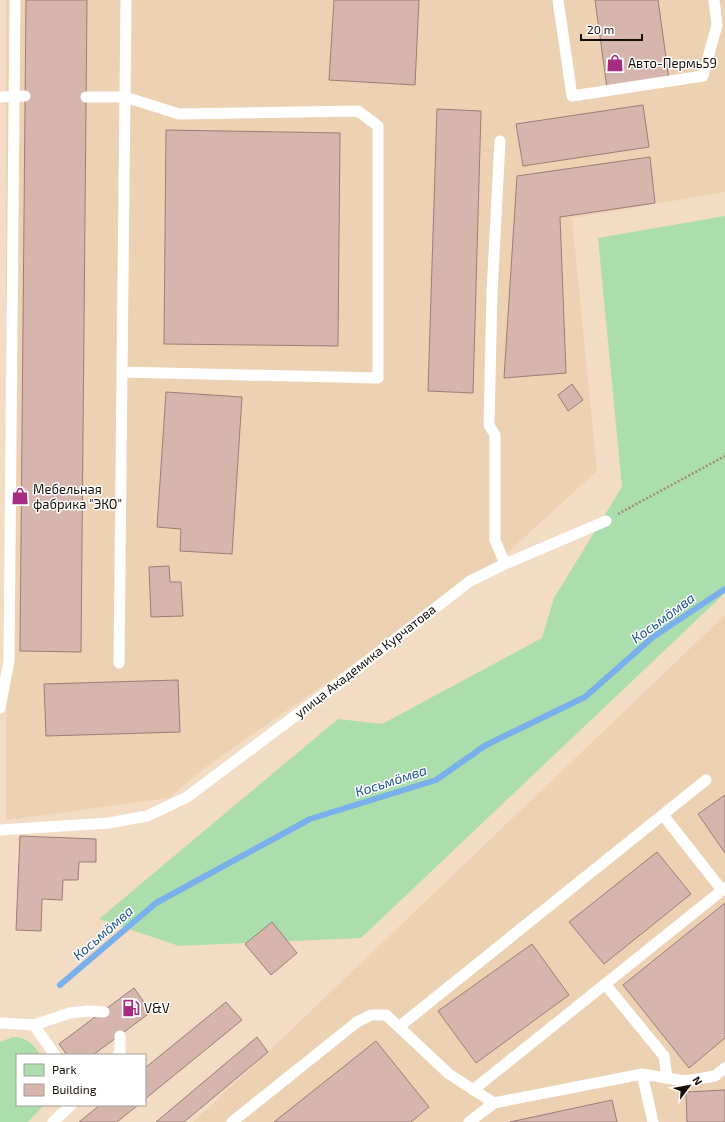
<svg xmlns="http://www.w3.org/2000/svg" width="725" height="1122" font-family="'Exo 2',sans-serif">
<rect width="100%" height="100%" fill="#f2dcc4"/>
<g fill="#ecd1b3">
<path d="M6 0H725V192L572 218 597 471 487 571 206 767 169 798 6 820Z"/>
<path d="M725 615V1122H193L268 1052Z"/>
</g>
<g fill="#acdead">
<path d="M725 216V593L361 938 179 946 99 919 338 719 382 724 542 638 554 598 622 487 598 238Z"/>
<path d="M13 1037C27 1038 33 1043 40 1055H17V1105H44L28 1122H0V1042Z"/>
</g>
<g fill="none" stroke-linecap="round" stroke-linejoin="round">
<path stroke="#79afeb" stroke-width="6" d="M60 985 156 903 310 819 436 780 486 745 585 697 653 637 725 589"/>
</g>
<g fill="#d6b5ad" stroke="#9b7d75">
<path d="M26 0H87L81 652 20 651Z"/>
<path d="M334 0H419L415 85 329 80Z"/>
<path d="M595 0H658L669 79 607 88Z"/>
<path d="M643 105 649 147 523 166 516 124Z"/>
<path d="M437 109 481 111 473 393 428 391Z"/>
<path d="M166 130 340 133 338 346 164 344Z"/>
<path d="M650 157 655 203 560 217 566 373 504 378 517 176Z"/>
<path d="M572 384 583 400 568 411 558 395Z"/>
<path d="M166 392 242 397 232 554 180 551 181 529 157 527Z"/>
<path d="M169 566 170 582H181L183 616 151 617 149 567Z"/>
<path d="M178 680 180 732 46 736 44 684Z"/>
<path d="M725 795V853L698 814Z"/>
<path d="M20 836 96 839V862H79L78 880H63L62 900 42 899 41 931 16 930Z"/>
<path d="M657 852 691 894 604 964 569 922Z"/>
<path d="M725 903V1038L689 1068 623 985Z"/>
<path d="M272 922 297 953 271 975 245 944Z"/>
<path d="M532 944 569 995 476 1063 438 1011Z"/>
<path d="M134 988 151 1012 93 1055H67L59 1044Z"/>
<path d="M226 1002 242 1020 145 1099V1068Z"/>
<path d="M257 1037 268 1052 184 1122H156Z"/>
<path d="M376 1041 429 1107 411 1122H274Z"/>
<path d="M725 1090V1122H687L686 1092Z"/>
<path d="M612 1100 617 1122H510Z"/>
<path d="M100 1105H138L117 1122H79Z"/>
</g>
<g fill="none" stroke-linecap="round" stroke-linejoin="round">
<path stroke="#9e8d7b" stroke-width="2.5" stroke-dasharray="2 2" stroke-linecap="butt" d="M618 514 725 456"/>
<g stroke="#fff" stroke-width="11">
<path d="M558 0 572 96 703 76 717 25 714 0"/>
<path d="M0 97 25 96"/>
<path d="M86 97H125L122 372"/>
<path d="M500 141 492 292 489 425 495 435V540L505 564"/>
<path d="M119 663 122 372 378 378V126L358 111 179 114 125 97 126 0"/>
<path d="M0 708 9 661 15 0"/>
<path d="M663 815 722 890"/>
<path d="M0 830 109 823 147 816 187 797 343 680 470 581 505 564 606 521"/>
<path d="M605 984 664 1056 667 1078"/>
<path d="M0 1023 34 1025 70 1013 88 1011 104 1012"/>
<path d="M34 1025 55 1055"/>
<path d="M400 1026 706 780"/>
<path d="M118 1055 120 1052V1036"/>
<path d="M642 1074 653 1122"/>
<path d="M473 1090 725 888"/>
<path d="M53 1122 71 1105"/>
<path d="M232 1122 357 1022 371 1015H386L449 1074 494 1103"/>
<path d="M469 1122 494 1103 642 1074 685 1081 715 1076 725 1068"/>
</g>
</g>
<defs>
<g id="shop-bare" transform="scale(1.38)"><path d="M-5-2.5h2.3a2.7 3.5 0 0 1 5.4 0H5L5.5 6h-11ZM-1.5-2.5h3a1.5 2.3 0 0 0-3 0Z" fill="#a72c81" stroke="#fff" stroke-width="2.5" paint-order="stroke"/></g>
<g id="fuel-bare" transform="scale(1.38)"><path d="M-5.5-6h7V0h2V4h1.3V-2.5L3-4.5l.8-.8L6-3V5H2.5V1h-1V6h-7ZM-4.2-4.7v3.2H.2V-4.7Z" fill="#a72c81" stroke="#fff" stroke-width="2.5" paint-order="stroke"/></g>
</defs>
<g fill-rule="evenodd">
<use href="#shop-bare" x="615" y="63"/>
<use href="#shop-bare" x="20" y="496"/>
<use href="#fuel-bare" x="131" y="1008"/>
</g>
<g text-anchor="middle" stroke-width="3" stroke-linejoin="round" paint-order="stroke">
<g font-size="13" fill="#140d05" stroke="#fff" text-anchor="start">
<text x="628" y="68">Авто-Пермь59</text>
<text x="33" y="494">Мебельная<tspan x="33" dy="15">фабрика "ЭКО"</tspan></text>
<text x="144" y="1013">V&amp;V</text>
</g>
<g font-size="13" fill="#140d05" stroke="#fff">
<text transform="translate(365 661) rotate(-38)" y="5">улица Академика Курчатова</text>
</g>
<g font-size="14" font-style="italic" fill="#1c548c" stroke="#fff">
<text transform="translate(663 618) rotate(-36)" y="5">Косьмӧмва</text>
<text transform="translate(391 781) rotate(-18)" y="5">Косьмӧмва</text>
<text transform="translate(103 933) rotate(-41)" y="5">Косьмӧмва</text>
</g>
</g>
<rect x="16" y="1054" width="130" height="52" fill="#ffffff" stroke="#a19e9b"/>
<rect x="24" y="1064" width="20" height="12" fill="#acdead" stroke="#a19e9b"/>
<text x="52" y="1074" font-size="12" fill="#140d05">Park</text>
<rect x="24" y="1084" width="20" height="12" fill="#d6b5ad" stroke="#a19e9b"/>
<text x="52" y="1094" font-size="12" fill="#140d05">Building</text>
<g transform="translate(689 1086) rotate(58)" stroke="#ffffff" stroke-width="3" paint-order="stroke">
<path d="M0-3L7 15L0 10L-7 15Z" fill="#140d05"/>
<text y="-6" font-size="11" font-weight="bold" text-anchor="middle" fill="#140d05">N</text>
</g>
<path d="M581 34v6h61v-6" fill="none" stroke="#140d05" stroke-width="2"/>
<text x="587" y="34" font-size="12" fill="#140d05" stroke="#ffffff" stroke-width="3" paint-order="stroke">20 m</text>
</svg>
